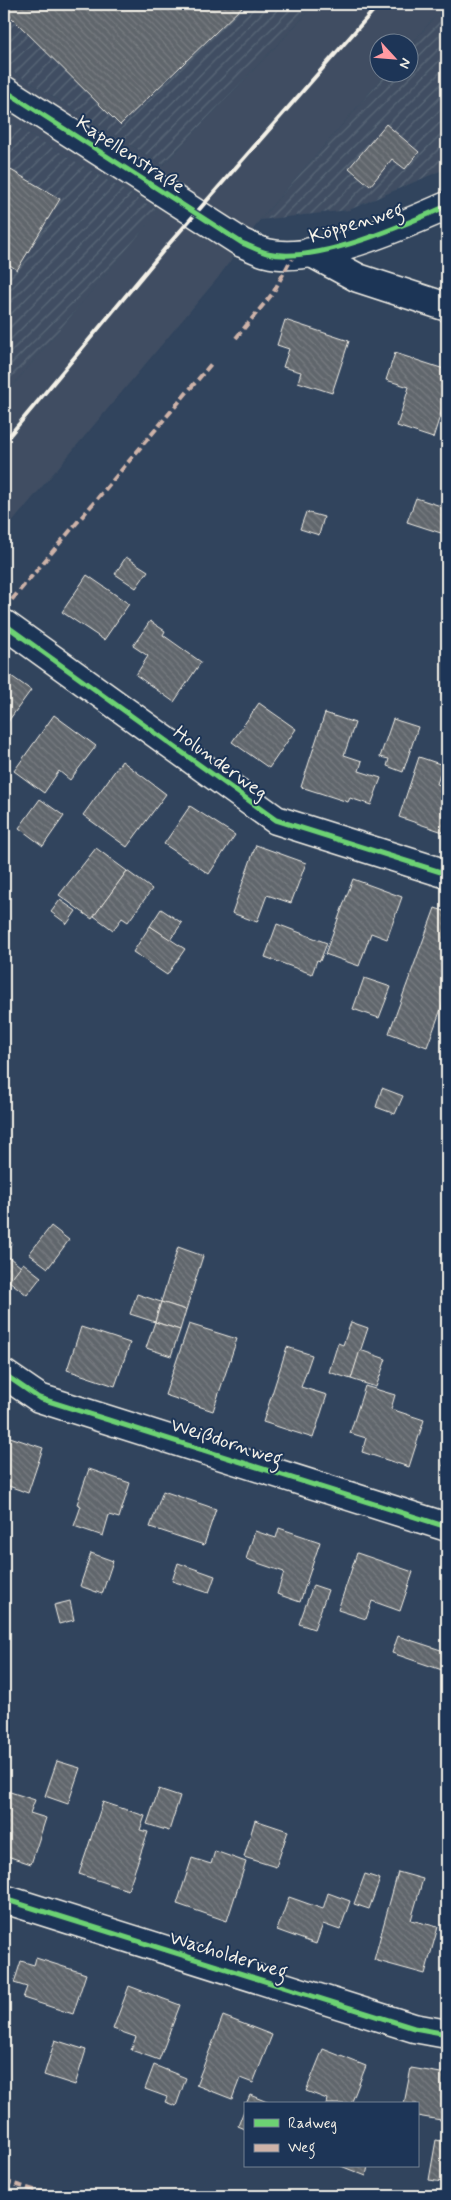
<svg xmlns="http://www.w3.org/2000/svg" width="451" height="2200" font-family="Mynerve,sans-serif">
<defs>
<pattern id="industrial-furrows" width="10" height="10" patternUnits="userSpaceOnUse" patternTransform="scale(1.25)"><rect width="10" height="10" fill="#3f4e62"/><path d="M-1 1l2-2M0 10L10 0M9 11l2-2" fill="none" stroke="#5b6878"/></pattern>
<pattern id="building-back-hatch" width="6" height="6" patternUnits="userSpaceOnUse" patternTransform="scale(1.25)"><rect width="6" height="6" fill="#61666c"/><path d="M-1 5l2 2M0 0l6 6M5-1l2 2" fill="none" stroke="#787c81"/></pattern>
</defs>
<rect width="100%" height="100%" fill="#31445d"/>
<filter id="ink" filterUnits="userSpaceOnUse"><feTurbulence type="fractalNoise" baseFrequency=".02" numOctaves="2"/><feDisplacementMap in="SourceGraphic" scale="10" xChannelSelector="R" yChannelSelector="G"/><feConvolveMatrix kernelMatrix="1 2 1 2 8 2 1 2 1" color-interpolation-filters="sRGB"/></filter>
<g filter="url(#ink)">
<path fill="#3f4e62" d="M316 4H446L409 47 408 42H378V72L387 73 260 220 217 279 4 532V396L158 211 4 119V66L163 165Z"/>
<g fill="url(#industrial-furrows)">
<path d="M4 4H316L163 165 4 66Z"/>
<path d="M446 4H447V168L349 210 260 220 387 73 408 72 409 47Z"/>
<path d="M4 119 159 211 4 396Z"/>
</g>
<g fill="url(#building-back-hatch)" stroke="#f4f1e8">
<path d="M4 4H245L120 125 4 10Z"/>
<path d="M386 124 419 152 405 169 392 159 370 186 349 168Z"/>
<path d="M4 166 60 199 17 270 4 261Z"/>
<path d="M285 320 349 341 332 393 298 382 301 372 283 367 289 349 277 345Z"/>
<path d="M395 353 447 370V394L433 438 397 426 409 387 386 380Z"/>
<path d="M416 498 447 508V524L444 534 407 522Z"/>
<path d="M306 512 324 517 319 535 300 529Z"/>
<path d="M126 557 148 571 136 588 115 574Z"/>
<path d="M87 575 129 604 104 640 62 612Z"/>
<path d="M150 621 165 631 163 635 201 662 174 702 136 675 148 656 133 646Z"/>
<path d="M4 671 31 690 4 727Z"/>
<path d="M259 703 296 729 269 768 232 742Z"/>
<path d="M325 713 355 723 344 755 362 761 359 771 381 778 371 805 350 798 348 802 301 787Z"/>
<path d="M54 715 96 746 70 780 59 771 44 793 14 771Z"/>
<path d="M393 719 418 727 403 772 387 766 389 759 380 757Z"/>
<path d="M419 757 443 765 437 784 447 787 446 833 399 817Z"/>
<path d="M122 761 166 794 127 847 83 815Z"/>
<path d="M40 799 64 816 43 846 19 828Z"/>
<path d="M190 806 235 835 209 874 164 844Z"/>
<path d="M256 845 306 863 291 903 267 895 257 922 232 913Z"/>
<path d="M96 848 127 871 92 919 59 895Z"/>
<path d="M127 871 152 889 128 922 122 918 113 930 94 916Z"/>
<path d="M353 879 402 897 387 939 371 933 359 966 325 954Z"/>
<path d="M60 900 76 911 67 924 51 912Z"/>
<path d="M435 908 447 912V993L427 1047 389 1033Z"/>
<path d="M161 909 182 923 170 940 150 926Z"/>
<path d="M277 924 327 943 320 961 317 960 312 974 265 957Z"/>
<path d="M150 926 185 949 167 975 133 952Z"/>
<path d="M364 978 391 987 379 1018 353 1009Z"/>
<path d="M382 1088 403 1096 395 1114 376 1107Z"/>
<path d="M51 1226 69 1240 48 1268 29 1254Z"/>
<path d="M4 1236 12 1243 4 1253 21 1267 4 1288Z"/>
<path d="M178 1247 203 1256 186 1310 161 1302Z"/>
<path d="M23 1263 41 1277 27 1295 9 1281Z"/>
<path d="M137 1294 161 1302 155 1322 130 1314Z"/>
<path d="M161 1302 186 1310 180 1330 155 1322Z"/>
<path d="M155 1322 180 1330 171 1356 146 1348Z"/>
<path d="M351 1322 368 1328 351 1379 329 1372 338 1343 343 1345Z"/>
<path d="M189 1324 237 1339 213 1411 165 1395Z"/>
<path d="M81 1327 130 1343 115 1386 67 1370Z"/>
<path d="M287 1347 312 1355 301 1387 327 1395 313 1438 263 1422Z"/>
<path d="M360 1350 386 1359 376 1387 351 1379Z"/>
<path d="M365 1386 395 1395 391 1409 424 1420 409 1467 362 1452 366 1438 350 1433Z"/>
<path d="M4 1435 43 1448 28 1493 6 1485 4 1491Z"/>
<path d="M447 1453V1468L443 1466Z"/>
<path d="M89 1469 130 1483 119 1518 109 1515 103 1536 74 1526 81 1506 77 1504Z"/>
<path d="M163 1491 216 1509 204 1545 150 1527Z"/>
<path d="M279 1528 320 1542 300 1602 277 1594 284 1572 246 1559 255 1531 276 1538Z"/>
<path d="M91 1553 113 1561 102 1594 80 1586Z"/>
<path d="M357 1553 413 1572 400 1611 372 1601 366 1619 338 1610Z"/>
<path d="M178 1563 215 1576 209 1593 172 1581Z"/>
<path d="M313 1585 328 1590 314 1629 299 1624Z"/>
<path d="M70 1601 74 1620 59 1624 54 1605Z"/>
<path d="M447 1609V1626L442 1624Z"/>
<path d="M398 1636 447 1652 442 1670 392 1653Z"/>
<path d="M57 1761 80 1768 68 1804 45 1796Z"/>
<path d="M159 1789 180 1796 169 1831 147 1824Z"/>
<path d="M4 1790 35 1800 30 1813 46 1818 31 1864 4 1855Z"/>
<path d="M103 1802 145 1816 140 1830 148 1832 128 1890 79 1874Z"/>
<path d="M255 1820 288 1831 276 1867 244 1857Z"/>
<path d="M215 1851 246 1862 227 1921 177 1904 192 1858 211 1864Z"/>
<path d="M398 1872 423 1879 411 1920 438 1927 425 1974 374 1960Z"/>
<path d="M365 1874 380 1879 369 1909 354 1904Z"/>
<path d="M328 1893 350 1901 340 1930 323 1924 316 1944 277 1930 289 1897 323 1909Z"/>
<path d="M447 1896V1911L443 1910Z"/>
<path d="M36 1958 86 1974 73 2014 23 1998 27 1987 14 1983 21 1961 34 1965Z"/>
<path d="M129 1986 180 2005 159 2060 131 2050 136 2037 113 2029Z"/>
<path d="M223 2016 272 2035 253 2083 240 2078 232 2099 196 2085Z"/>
<path d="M55 2040 86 2050 75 2085 44 2075Z"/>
<path d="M323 2049 366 2066 351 2104H326L327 2099 306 2091Z"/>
<path d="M154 2065 186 2078 176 2106 165 2102 167 2097 145 2089Z"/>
<path d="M411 2068 447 2074V2121L417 2116V2104H404Z"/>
<path d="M250 2095 272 2104H246Z"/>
<path d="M245 2108V2129L238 2126Z"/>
<path d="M436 2140 447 2142V2158L443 2182 429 2180Z"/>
<path d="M341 2166H368L366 2176Z"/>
</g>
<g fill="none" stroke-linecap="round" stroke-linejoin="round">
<g stroke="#f4f1e8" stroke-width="31">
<g id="street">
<path d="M4 90 242 243C250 246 259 251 267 253 314 265 404 225 447 206"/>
<path d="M310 252 358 278 447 307"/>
<path d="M4 624 276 820 447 874"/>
<path d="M4 1374 39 1398 447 1527"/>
<path d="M4 1899 414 2028 447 2034"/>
</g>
</g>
<use href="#street" stroke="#1d3557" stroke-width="28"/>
<path stroke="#f4f1e8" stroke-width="4" d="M4 442 168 245 379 4"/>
<g stroke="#ceb3a9" stroke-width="4" stroke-dasharray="8 4" stroke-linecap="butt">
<path d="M236 338 273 293 294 254"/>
<path d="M4 609 211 364"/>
<path d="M4 2181 54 2196"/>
</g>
<g stroke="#1d3557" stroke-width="8">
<g id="cycleway">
<path d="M4 90 242 243C250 246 259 251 267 253 314 265 404 225 447 206"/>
<path d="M4 624 276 820 447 874"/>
<path d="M4 1374 39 1398 447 1527"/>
<path d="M4 1899 414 2028 447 2034"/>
</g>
</g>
<use href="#cycleway" stroke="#6cd273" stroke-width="5"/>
</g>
</g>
<g text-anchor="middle" stroke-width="4" stroke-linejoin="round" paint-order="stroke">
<g font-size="20" fill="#f4f1e8" stroke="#1d3557">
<text transform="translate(131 154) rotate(33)" y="7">Kapellenstraße</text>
<text transform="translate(356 222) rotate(-17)" y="7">Köppenweg</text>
<text transform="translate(221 762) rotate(36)" y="7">Holunderweg</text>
<text transform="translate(227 1441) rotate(18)" y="7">Weißdornweg</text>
<text transform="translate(229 1954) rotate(17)" y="7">Wacholderweg</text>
</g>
</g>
<rect width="451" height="2200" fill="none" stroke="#1d3557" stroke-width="20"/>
<rect x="10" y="10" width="431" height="2180" fill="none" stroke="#f4f1e8" stroke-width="2" filter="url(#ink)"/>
<rect x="244" y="2102" width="175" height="65" fill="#1d3557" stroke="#738091"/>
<rect x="254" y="2119" width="25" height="8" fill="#6cd273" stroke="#738091"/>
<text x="288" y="2128" font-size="15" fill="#f4f1e8">Radweg</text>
<rect x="254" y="2144" width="25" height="8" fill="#ceb3a9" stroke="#738091"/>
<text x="288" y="2152" font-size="15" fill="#f4f1e8">Weg</text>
<g transform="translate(394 58) rotate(116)"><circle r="24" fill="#1d3557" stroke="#738091"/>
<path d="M0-4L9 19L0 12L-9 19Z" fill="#ff9aa2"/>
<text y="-8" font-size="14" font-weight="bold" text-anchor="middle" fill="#f4f1e8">N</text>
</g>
</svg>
